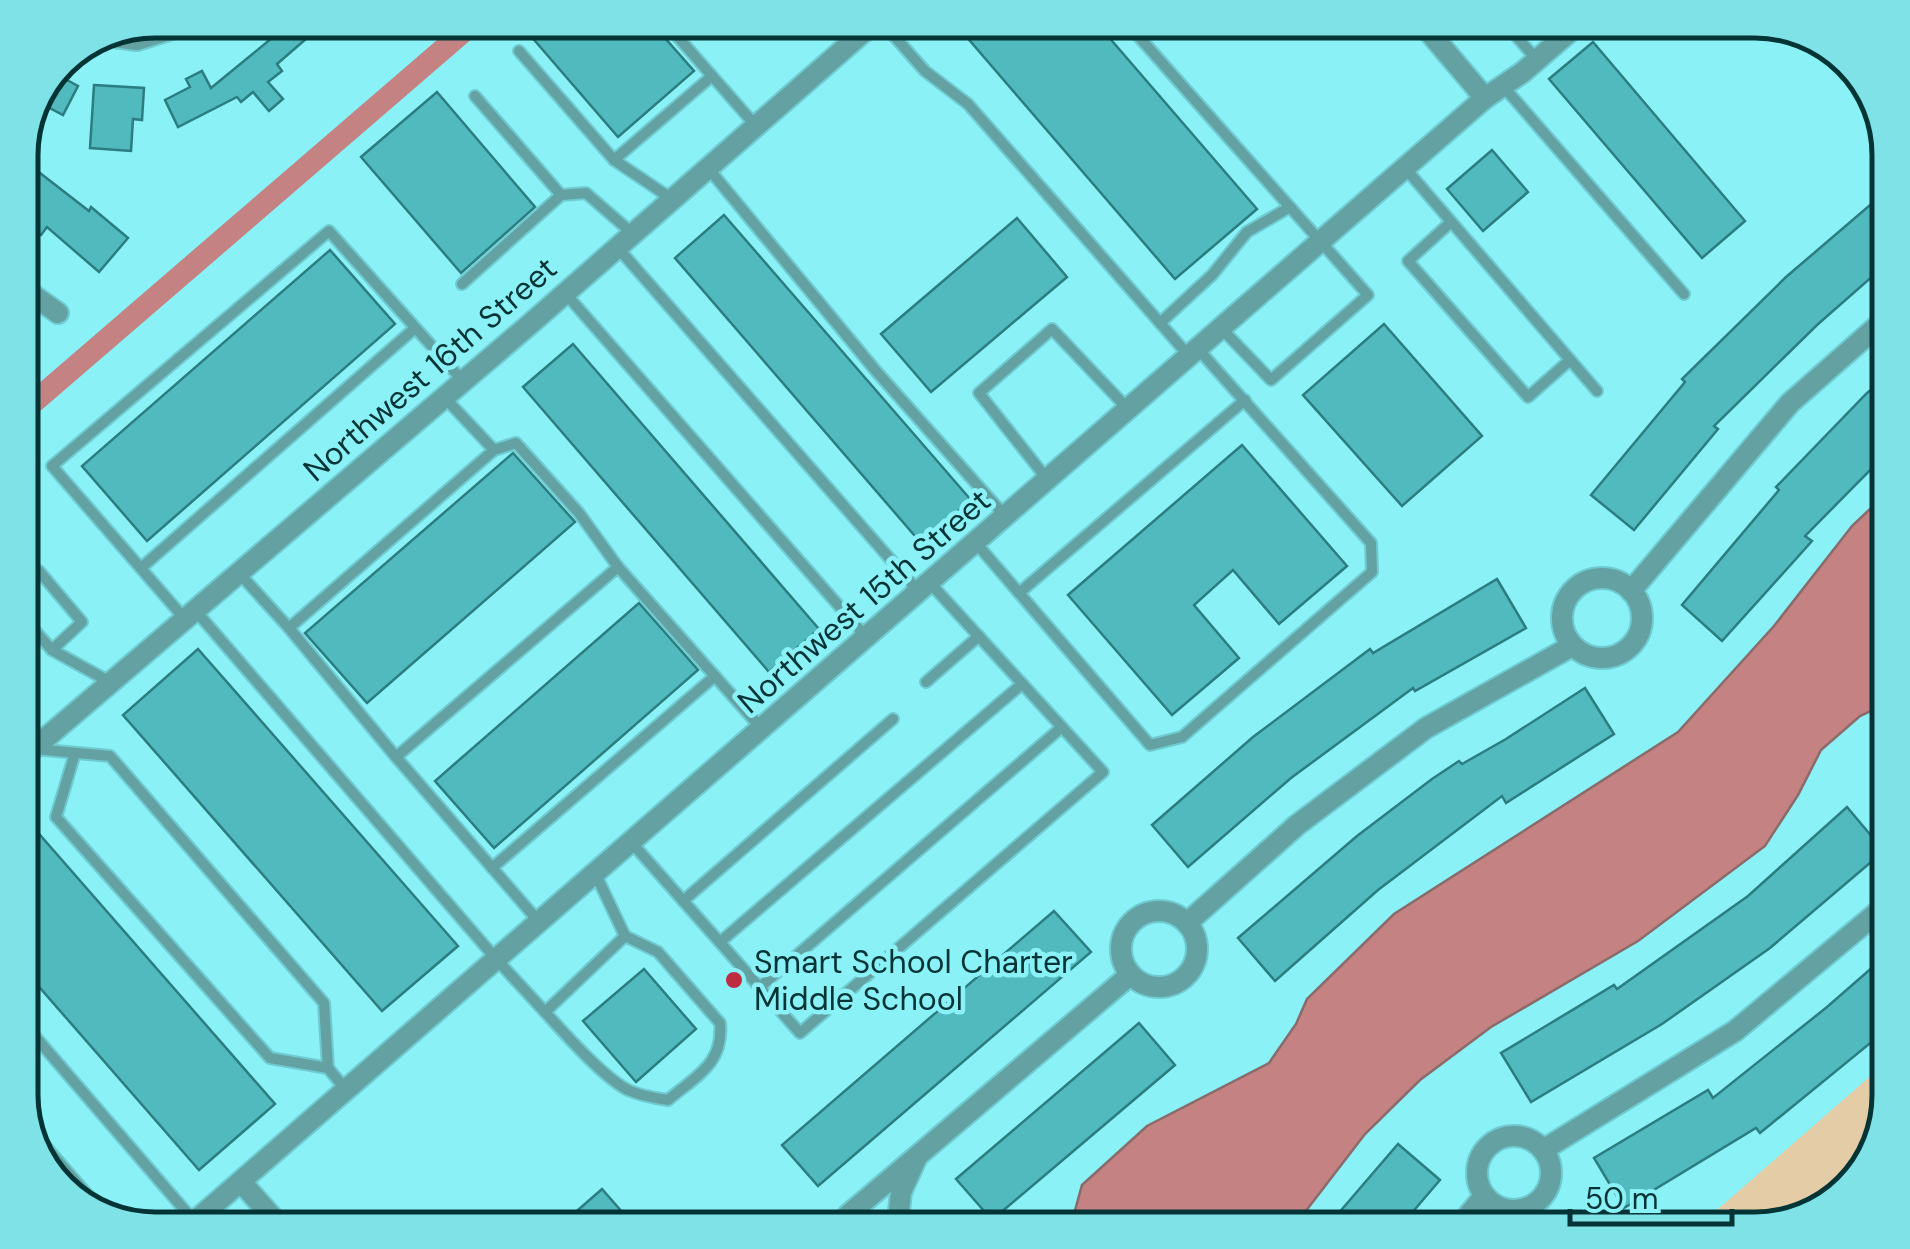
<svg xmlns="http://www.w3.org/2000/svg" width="1910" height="1249" font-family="'DM Sans',sans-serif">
<rect width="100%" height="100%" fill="#8af1f6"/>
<path fill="#e3cca6" d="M1890 1059V1095L1867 1170 1815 1215 1756 1229H1695Z"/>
<path fill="#c48282" stroke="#8a6b6b" stroke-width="2.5" d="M1890 490V702L1860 716 1821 750 1798 795 1765 846 1638 941 1491 1027 1420 1080 1365 1134 1292 1229H1082L1074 1214 1082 1185 1147 1126 1269 1063 1296 1024 1307 999 1394 914 1678 732 1774 626 1852 526Z"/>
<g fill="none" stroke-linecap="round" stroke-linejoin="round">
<path stroke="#c48282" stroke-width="22" d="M20 414 477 20"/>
</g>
<g fill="#50babf" stroke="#2b7d80" stroke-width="2.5">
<path d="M282 20H328L277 64 282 71 268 82 283 99 269 111 253 92 241 102 237 97 178 127 165 100 190 87 186 79 202 71 211 88 272 38 268 32Z"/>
<path d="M517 20H649L694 71 618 137Z"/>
<path d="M952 20H1094L1257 209 1175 279Z"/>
<path d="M1593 42 1745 221 1702 258 1549 79Z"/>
<path d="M54 73 78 86 63 115 40 103Z"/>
<path d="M94 85 144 88 142 120 133 119 131 151 90 148Z"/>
<path d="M437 92 535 207 461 273 361 157Z"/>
<path d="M1492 150 1528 192 1483 231 1447 189Z"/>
<path d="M31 166 89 211 91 207 128 238 99 272 47 227 41 235 27 224 32 218 20 209V180Z"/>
<path d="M1890 188V261L1817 325 1714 426 1718 429 1634 530 1591 495 1685 382 1682 379 1786 277Z"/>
<path d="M724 215 971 500 921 543 675 258Z"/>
<path d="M1017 218 1067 277 931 392 881 334Z"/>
<path d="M330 250 395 324 147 541 82 466Z"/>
<path d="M1384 324 1482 436 1402 506 1303 395Z"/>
<path d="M573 344 819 629 769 672 523 387Z"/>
<path d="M1890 375V450L1805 536 1812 541 1722 641 1682 605 1779 490 1776 487 1867 393Z"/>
<path d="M1242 445 1347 566 1279 624 1233 570 1194 605 1239 658 1172 715 1068 595Z"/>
<path d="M513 453 575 522 367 703 305 633Z"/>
<path d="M1497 579 1526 628 1415 691 1413 688 1291 778 1188 867 1152 825 1253 737 1370 649 1373 653Z"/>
<path d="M639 603 698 670 494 848 435 781Z"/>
<path d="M198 649 458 946 382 1011 123 715Z"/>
<path d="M1585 688 1614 734 1506 803 1502 796 1378 890 1275 981 1238 938 1357 836 1432 779 1459 761 1462 764 1506 739Z"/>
<path d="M1847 807 1884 851 1770 948 1662 1024 1531 1102 1501 1053 1614 985 1617 989 1748 896Z"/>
<path d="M20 812 275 1104 199 1170 20 965Z"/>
<path d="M1054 911 1091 952 818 1186 782 1145Z"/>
<path d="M1890 952V1027L1760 1133 1756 1128 1624 1208 1594 1158 1708 1090 1713 1098 1827 1007Z"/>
<path d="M644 969 696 1029 636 1082 583 1021Z"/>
<path d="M1139 1023 1175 1065 992 1220 956 1179Z"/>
<path d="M1398 1144 1440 1180 1398 1229H1325Z"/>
<path d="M602 1189 637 1229H580L570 1217Z"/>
</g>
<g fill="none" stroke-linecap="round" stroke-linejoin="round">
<g stroke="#6fcbd0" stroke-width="14">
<g id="service">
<path d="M663 20 756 126"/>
<path d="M880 20 925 71 968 104 1189 356"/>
<path d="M1124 20 1368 295 1271 380 1221 328"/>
<path d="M1502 20 1537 60"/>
<path d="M519 51 614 160 712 76"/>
<path d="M1503 86 1684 294"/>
<path d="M475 96 561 195 586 193 632 233"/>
<path d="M614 160 672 199"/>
<path d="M708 168 876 371 1005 516"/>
<path d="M1405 168 1597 391"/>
<path d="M1451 222 1408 261 1528 397 1570 360"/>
<path d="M618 248 919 592"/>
<path d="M462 284 561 195"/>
<path d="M566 294 867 638"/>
<path d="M1160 323 1212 275 1247 232 1290 207"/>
<path d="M494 450 516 443 579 513 618 567"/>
<path d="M1047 479 979 393 1052 329 1128 409"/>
<path d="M976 543 1150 745 1182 737 1372 572 1371 543 1198 349"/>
<path d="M141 568 415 328"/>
<path d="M239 573 289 628 494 450 445 398"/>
<path d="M20 587 39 571 82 622 52 650"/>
<path d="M1019 593 1245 400"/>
<path d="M195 610 497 960 545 1012 625 936 596 875"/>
<path d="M20 614 52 650 110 682"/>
<path d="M184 618 52 466 329 231 463 381"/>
<path d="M289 628 396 757"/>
<path d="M926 682 979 636"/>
<path d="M20 741 34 749 110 756 324 1003 328 1068 347 1091"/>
<path d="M75 753 56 817 270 1058 328 1068"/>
<path d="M632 843 800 1033 1103 772 930 583"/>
<path d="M492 868 715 676"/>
<path d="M683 901 893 719"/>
<path d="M540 923 396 757 618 567 761 728"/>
<path d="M720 942 1022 684"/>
<path d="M760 987 1062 727"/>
<path d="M545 1012C565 1034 603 1077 628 1090 641 1096 654 1098 668 1100 696 1076 724 1064 720 1023L658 952 625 936"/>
<path d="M20 1019 194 1221"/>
<path d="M20 1059 40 1042"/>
</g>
</g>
<g stroke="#6fcbd0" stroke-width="24">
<g id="minor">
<path d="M1419 20 1485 98"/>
<path d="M114 37 137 40 200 20"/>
<path d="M20 286 58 313"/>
<circle cx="1602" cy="618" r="40"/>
<path d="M1631 591 1790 403 1890 315"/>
<path d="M20 760 529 325 877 20"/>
<circle cx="1159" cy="949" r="38"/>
<path d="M1187 923 1297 825 1426 728 1572 646"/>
<path d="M30 1136 95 1211"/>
<circle cx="1514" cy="1173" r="37"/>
<path d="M1543 1150 1735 1031 1890 902"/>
<path d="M242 1183 283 1229"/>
<path d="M186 1229 1485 98 1523 72 1583 20"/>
<path d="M861 1229 848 1215 1130 975"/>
<path d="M897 1229 901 1192 916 1159"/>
<path d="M1457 1229 1484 1196"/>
</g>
</g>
<use href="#service" stroke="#63a1a3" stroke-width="10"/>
<use href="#minor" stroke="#63a1a3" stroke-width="20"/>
</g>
<circle fill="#bd2c3f" stroke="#8af1f6" stroke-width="4" cx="734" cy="980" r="10"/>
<g text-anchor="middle" stroke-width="9" stroke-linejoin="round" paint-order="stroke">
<g font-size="32" fill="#043436" stroke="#8af1f6">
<text transform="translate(430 369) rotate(-41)" y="11">Northwest 16th Street</text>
<text transform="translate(864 601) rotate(-41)" y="11">Northwest 15th Street</text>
</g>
<g font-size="32" fill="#043436" stroke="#8af1f6" text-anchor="start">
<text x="754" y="973">Smart School Charter<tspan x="754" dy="37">Middle School</tspan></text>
</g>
</g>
<path d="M0 0H1910V1249H0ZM155 38H1755A117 117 0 0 1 1872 155V1095A117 117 0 0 1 1755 1212H155A117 117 0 0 1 38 1095V155A117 117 0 0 1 155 38Z" fill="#7fe2e7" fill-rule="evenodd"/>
<path fill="none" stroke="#043436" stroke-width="5" d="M155 38H1755A117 117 0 0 1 1872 155V1095A117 117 0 0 1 1755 1212H155A117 117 0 0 1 38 1095V155A117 117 0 0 1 155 38Z"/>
<path d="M1570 1209v15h162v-15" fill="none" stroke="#043436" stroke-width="5"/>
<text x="1585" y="1209" font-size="30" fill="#043436" stroke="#8af1f6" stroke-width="8" paint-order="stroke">50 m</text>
</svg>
